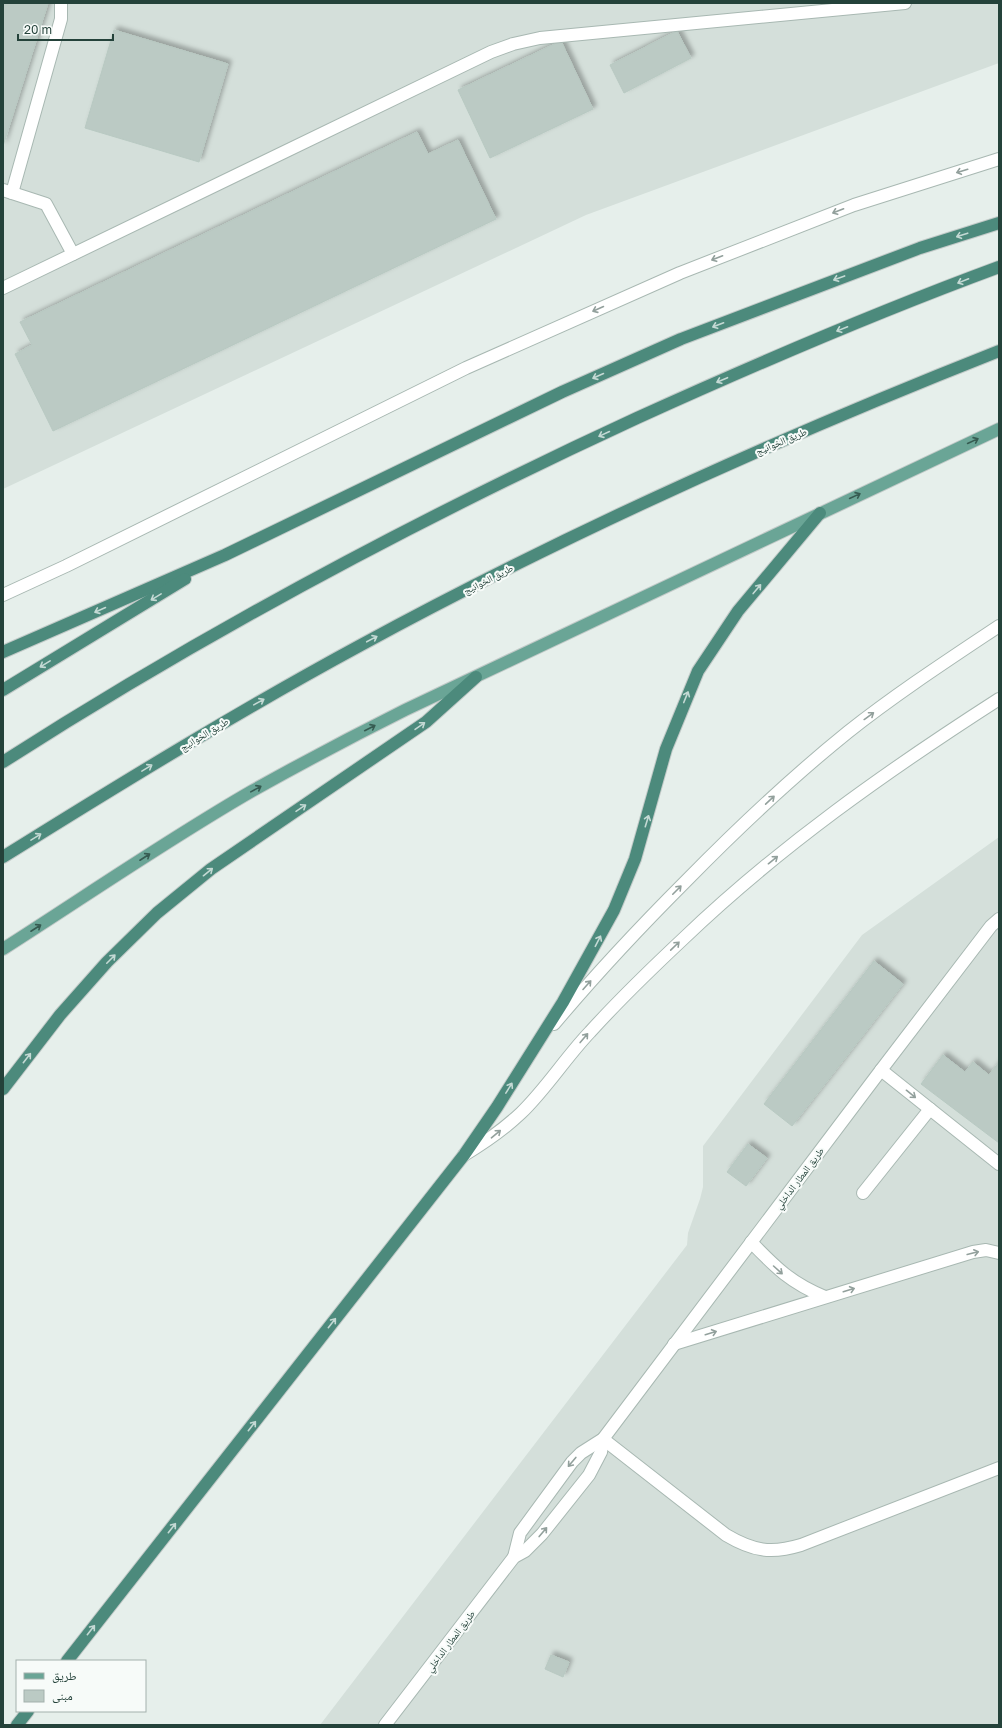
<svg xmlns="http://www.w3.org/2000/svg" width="1002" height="1728" font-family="'Golos Text','Noto Naskh Arabic',sans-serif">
<defs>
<filter id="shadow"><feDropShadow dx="3.5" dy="-3.5" stdDeviation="2" flood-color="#0004"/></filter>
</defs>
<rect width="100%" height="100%" fill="#e6efeb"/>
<g fill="#d4dfda">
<path d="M3 3H999V63L586 215 3 489Z"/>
<path d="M999 837V1725H320L687 1245 688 1233 700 1199 703 1187V1146L862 935Z"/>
</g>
<g fill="#bbcac4" stroke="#b8c9c2" filter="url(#shadow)">
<path d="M3 3H48L3 146Z"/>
<path d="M114 30 228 64 199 162 85 128Z"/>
<path d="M677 31 691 58 624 93 610 65Z"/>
<path d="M561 41 593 109 490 158 458 90Z"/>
<path d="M417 132 428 154 458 140 496 219 53 431 15 354 32 345 20 322Z"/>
<path d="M874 961 903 984 792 1126 764 1104Z"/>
<path d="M943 1055 965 1072 973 1062 989 1075 999 1062V1143L921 1084Z"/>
<path d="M748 1144 767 1158 746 1186 727 1172Z"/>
<path d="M551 1655 569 1662 563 1677 545 1669Z"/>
</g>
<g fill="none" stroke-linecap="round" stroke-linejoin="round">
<g stroke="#a8b8b2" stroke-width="14">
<g id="service">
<path d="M3 190 46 204 73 254"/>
<path d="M12 193 61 19V3"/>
<path d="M3 288 491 52 513 44 540 38 905 3"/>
<path d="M554 1024C596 974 641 926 687 880 738 828 791 778 848 732 896 694 948 660 999 626"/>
<path d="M881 1070 999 1164"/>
<path d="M464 1155C484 1143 503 1130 521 1113 546 1089 566 1057 590 1032 619 1000 651 969 683 939 779 847 887 771 999 699"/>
<path d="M863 1193 930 1109"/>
<path d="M751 1242C776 1268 791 1283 825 1297"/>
<path d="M674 1344 973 1252 986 1250 999 1253"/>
<path d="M603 1439 726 1535C753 1551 771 1554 801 1545L999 1468"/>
<path d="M514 1557 520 1533 572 1462 581 1453 603 1439 881 1070 991 926 999 919"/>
<path d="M385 1725 514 1557 525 1551 542 1534 589 1475 601 1452 603 1439"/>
</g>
</g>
<g stroke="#a8b8b2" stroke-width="14">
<path id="tertiary" d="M3 595 66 566 466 368 680 273 854 205 999 159"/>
</g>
<g stroke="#c2cac8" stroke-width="14">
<path id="primary" d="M3 949C86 896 167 840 252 791 302 763 353 736 405 710L999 429"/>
</g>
<g stroke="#c2cac8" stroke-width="14">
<g id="trunk">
<path d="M3 652 225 555 562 392 681 339 920 248 999 223"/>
<path d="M3 690 185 579"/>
<path d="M3 762C206 632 418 519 637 418 756 364 877 312 999 267"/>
<path d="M3 857C120 784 239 711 361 645 567 533 781 437 999 351"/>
<path d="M3 1089 60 1015 107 962 157 913 211 869 426 722 476 677"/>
<path d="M67 1661 464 1155 497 1107 563 1002 614 910 635 859 666 749 698 671 738 611 820 513"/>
<path d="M17 1725 28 1711"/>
</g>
</g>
<use href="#service" stroke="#fff" stroke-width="12"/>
<use href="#tertiary" stroke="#fff" stroke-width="12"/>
<use href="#primary" stroke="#6aa596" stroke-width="12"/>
<use href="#trunk" stroke="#4c8a7c" stroke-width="12"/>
</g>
<defs><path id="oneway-shaft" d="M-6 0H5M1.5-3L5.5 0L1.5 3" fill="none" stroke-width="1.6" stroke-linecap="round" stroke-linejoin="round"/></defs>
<g stroke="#92a09c">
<use href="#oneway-shaft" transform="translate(962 171) rotate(163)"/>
<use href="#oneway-shaft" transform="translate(838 211) rotate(159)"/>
<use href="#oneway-shaft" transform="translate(717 258) rotate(159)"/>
<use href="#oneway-shaft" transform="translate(598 309) rotate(156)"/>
<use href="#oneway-shaft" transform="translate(869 716) rotate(-36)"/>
<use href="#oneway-shaft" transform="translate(770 800) rotate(-43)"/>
<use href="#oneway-shaft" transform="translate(773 860) rotate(-39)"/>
<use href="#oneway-shaft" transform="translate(677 890) rotate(-45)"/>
<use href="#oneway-shaft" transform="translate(675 946) rotate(-44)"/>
<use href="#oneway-shaft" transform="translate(587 985) rotate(-48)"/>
<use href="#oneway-shaft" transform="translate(584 1038) rotate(-50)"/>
<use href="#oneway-shaft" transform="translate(911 1094) rotate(39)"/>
<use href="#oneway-shaft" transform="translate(496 1134) rotate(-40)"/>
<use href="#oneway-shaft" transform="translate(973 1253) rotate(-14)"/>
<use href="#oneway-shaft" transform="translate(778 1270) rotate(42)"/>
<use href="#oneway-shaft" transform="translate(849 1290) rotate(-17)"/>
<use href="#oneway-shaft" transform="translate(711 1333) rotate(-17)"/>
<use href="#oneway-shaft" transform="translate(572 1462) rotate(130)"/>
<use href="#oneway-shaft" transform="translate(543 1532) rotate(-50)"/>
</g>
<g stroke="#c4d9d4">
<use href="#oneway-shaft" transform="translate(962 235) rotate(162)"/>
<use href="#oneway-shaft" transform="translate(839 278) rotate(160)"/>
<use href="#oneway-shaft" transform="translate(963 281) rotate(158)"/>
<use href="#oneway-shaft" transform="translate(718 325) rotate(159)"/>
<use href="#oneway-shaft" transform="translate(842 329) rotate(158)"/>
<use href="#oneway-shaft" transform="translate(598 376) rotate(156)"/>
<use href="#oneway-shaft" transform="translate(722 380) rotate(157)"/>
<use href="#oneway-shaft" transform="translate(604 434) rotate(155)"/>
<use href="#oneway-shaft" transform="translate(757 589) rotate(-50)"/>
<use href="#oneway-shaft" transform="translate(156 597) rotate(149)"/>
<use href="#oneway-shaft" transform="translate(100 610) rotate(156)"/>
<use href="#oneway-shaft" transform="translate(372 639) rotate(-28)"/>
<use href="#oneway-shaft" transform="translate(45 664) rotate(149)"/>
<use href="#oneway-shaft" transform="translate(686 697) rotate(-68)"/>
<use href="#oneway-shaft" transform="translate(259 702) rotate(-29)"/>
<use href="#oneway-shaft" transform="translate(420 726) rotate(-35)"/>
<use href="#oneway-shaft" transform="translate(147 768) rotate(-31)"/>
<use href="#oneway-shaft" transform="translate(301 808) rotate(-34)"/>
<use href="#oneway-shaft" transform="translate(647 821) rotate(-73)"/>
<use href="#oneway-shaft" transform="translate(36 837) rotate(-32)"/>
<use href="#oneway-shaft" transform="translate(208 872) rotate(-39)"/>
<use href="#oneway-shaft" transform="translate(598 941) rotate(-63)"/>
<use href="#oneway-shaft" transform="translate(111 959) rotate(-45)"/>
<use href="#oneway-shaft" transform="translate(27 1058) rotate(-52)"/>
<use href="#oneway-shaft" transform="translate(509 1088) rotate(-58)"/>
<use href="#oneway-shaft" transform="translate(332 1323) rotate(-52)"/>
<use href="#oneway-shaft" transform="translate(252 1426) rotate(-52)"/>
<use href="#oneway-shaft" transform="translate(172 1528) rotate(-52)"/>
<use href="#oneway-shaft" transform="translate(91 1630) rotate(-52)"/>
</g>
<g stroke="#365b51">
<use href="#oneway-shaft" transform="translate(973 441) rotate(-25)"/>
<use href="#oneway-shaft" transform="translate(855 496) rotate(-25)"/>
<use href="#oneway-shaft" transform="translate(370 728) rotate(-27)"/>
<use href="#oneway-shaft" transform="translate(256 789) rotate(-29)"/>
<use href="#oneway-shaft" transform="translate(145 857) rotate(-33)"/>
<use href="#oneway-shaft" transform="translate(36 928) rotate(-33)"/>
</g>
<g text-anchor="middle" stroke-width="4" stroke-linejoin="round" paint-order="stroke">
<g font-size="10" fill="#24423a" stroke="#f7fbf9">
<text transform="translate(781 441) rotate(-23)" y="4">طريق الخوانيج</text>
<text transform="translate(488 579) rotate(-27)" y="4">طريق الخوانيج</text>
<text transform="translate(204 734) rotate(-31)" y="4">طريق الخوانيج</text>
<text transform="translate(799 1178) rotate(-53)" y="4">طريق المطار الداخلي</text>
<text transform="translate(450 1641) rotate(-53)" y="4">طريق المطار الداخلي</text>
</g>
</g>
<rect width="1002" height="1728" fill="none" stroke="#24423a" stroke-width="8"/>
<rect x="16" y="1660" width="130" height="52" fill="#f7fbf9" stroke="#a3b1ad"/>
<rect x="24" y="1673" width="20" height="6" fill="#6aa596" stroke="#a3b1ad"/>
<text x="52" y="1680" font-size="12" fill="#24423a">طريق</text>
<rect x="24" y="1690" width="20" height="12" fill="#bbcac4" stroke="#a3b1ad"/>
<text x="52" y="1700" font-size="12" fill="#24423a">مبنى</text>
<path d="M18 34v6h95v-6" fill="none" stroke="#24423a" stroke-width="2"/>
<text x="24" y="34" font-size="12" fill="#24423a" stroke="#f7fbf9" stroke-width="3" paint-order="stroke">20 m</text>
</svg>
